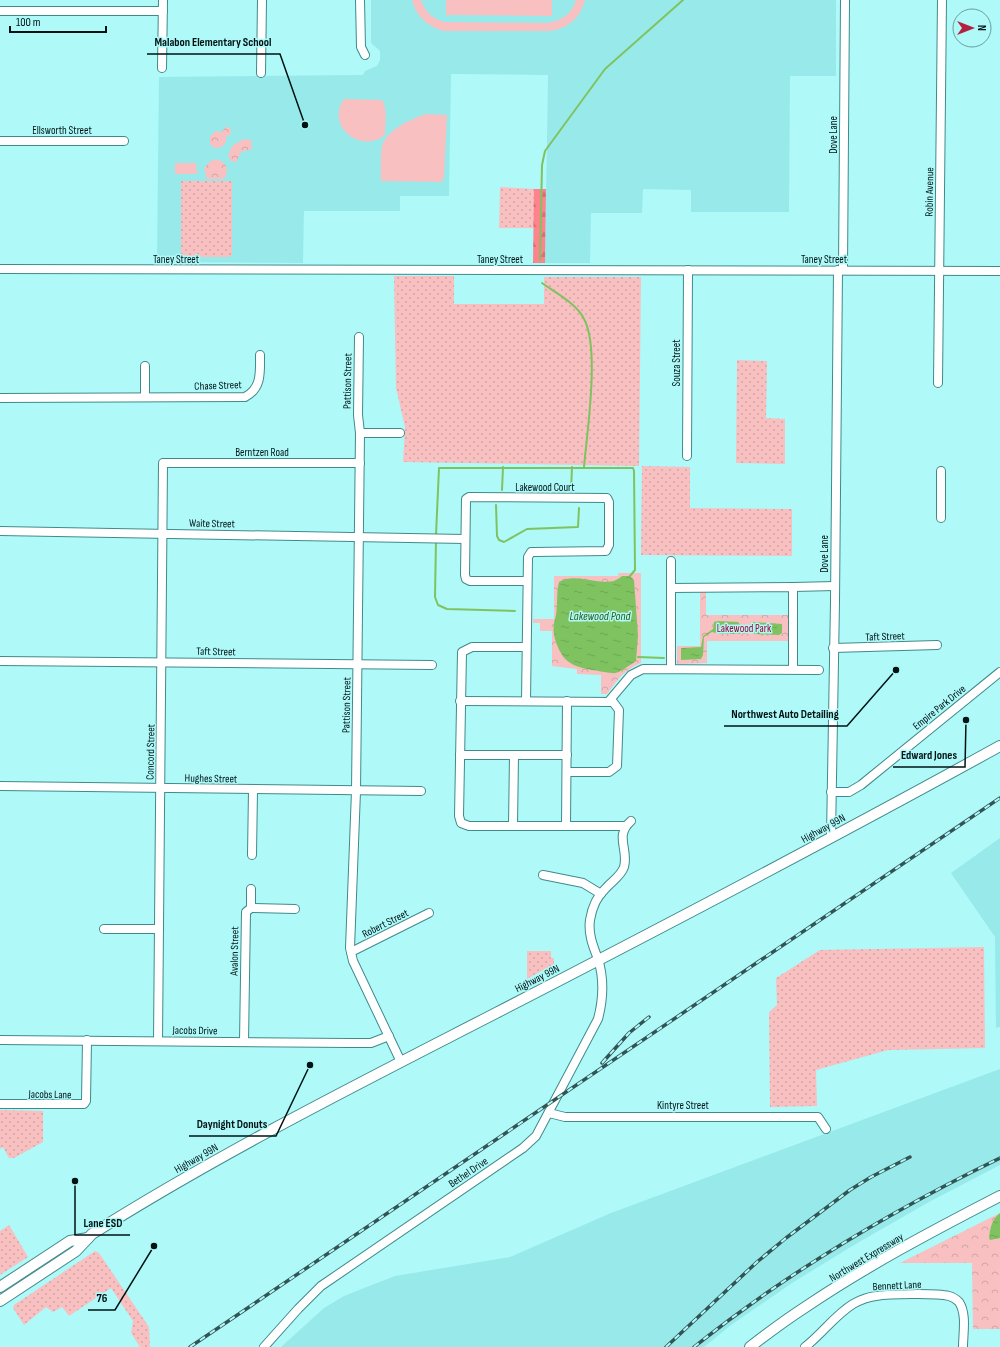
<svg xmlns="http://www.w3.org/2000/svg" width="1000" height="1347" font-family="'Sofia Sans Condensed',sans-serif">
<defs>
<pattern id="grass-dots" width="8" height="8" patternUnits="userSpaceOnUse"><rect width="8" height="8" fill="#f8c0c1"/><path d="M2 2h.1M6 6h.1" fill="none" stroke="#d3a4a5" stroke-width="1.8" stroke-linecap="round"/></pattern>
<pattern id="forest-firs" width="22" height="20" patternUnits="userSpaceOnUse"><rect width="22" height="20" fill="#fe838c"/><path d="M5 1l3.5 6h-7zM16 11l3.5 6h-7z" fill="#d87078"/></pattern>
<pattern id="park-crowns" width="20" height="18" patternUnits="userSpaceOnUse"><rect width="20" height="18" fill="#f8c0c1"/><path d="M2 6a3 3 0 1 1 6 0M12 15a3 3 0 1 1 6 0" fill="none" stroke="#d3a4a5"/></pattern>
<pattern id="water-ripples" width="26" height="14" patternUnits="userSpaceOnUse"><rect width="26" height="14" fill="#7fc360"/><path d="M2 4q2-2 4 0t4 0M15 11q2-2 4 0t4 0" fill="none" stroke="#6ca752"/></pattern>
</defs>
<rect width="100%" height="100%" fill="#aff9f9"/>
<g fill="#98eaea">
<path d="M371 0H836V76H790L789 212H691V190L643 189 642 213H591L590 263H545L548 75 451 74 449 196H400V211H304L303 263 157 262 159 77 363 75 365 71 377 66 380 60V51L371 43Z"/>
<path d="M1000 838V1027L996 1028 995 937 951 873Z"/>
<path d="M1000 1069V1165L929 1202 854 1245 792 1283 731 1325 704 1347H281L324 1308 344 1296 369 1286 395 1276 510 1257 611 1213Z"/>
</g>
<g fill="url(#grass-dots)">
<path d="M181 181H232V255L228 257H181Z"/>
<path d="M500 187 534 189V228H499Z"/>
<path d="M394 276H454V304H544V277H641L639 466 403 462 405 427 396 388Z"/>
<path d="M737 360 767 361 766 418 785 419V464L736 463Z"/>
<path d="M642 466 690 467V508L792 509V556L641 555Z"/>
<path d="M984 947 985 1048 888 1050 816 1070 817 1106 770 1107 769 1012 777 1005 776 978 820 950Z"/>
<path d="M527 951H551V958H554V964L527 979Z"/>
<path d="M0 1110 43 1111V1142L14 1158H9L3 1147 0 1149Z"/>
<path d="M9 1225 28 1257 0 1275V1231Z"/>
<path d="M95 1251 99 1253 149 1327 150 1347H140L131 1333 133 1321 111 1288 69 1316 62 1307 53 1312 46 1307 24 1325 13 1308 14 1305Z"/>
</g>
<path fill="url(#forest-firs)" d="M534 189H546L545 263H533Z"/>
<g fill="url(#park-crowns)">
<path d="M225 127 230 128 231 134 226 137V142L222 147 214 148 210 144V136L216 131 222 132Z"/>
<path d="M244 139 251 140 252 149 241 152 236 162 231 161 228 156 232 146Z"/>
<path d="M212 160C224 158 231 168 224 179H207L204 168Z"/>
<path d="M618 573H641V663C625 669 617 680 607 694H601V675L577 674V669L552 666V631H540V623H533V619H554V576H618Z"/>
<path d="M700 591H706V615H789V641H707V663L677 664V646H700Z"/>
<path d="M1000 1213V1329H973L972 1263H900Z"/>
</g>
<g fill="#f8c0c1">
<path d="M412 0H421C425 12 433 19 445 22L547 23C561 21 572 14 576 0H585C580 19 566 30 547 31H444C428 27 416 16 412 0Z"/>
<path d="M446 0H552V16L446 15Z"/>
<path d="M344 99 382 100C388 108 385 125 385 135 360 155 325 125 344 99Z"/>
<path d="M426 114 447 115 444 176 442 182 381 181C381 170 380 157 382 146 387 129 412 119 426 114Z"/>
<path d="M175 163H196L197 174H175Z"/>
</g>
<g fill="url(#water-ripples)">
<path d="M622 576H630L634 580 638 635 636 661C612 677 620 674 592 670 570 666 562 661 555 639 553 631 553 626 555 619 558 611 556 593 559 582 574 572 597 585 614 581 616 580 620 578 622 576Z"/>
<path d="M718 621 738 622 742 627 750 628 753 622 782 624V633L779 635 754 634 751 629H744L740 634H721L712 632 704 637 703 655 701 659 681 660V648L701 647 703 636 713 629 714 622Z"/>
<path d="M1000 1213V1238L990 1240 989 1238C990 1228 992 1219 1000 1213Z"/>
</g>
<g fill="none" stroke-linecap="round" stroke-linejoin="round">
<g stroke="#7fc360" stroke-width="2">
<path d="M540 260 542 165 545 151 605 69 683 0"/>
<path d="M542 283C556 293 577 304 584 319 600 348 587 432 584 467"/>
<path d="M502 490 503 467"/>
<path d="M571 491 572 467"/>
<path d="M496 505 497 536 499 540 504 542 527 529 578 527 579 508"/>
<path d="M436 535 439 468H633L634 471 635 570 630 576"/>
<path d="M436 540 435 597 438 605 447 609 515 611"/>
<path d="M638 657 664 658"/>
</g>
<g stroke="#418a8b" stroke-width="10">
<g id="minor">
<path d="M360 0 361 47 365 55"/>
<path d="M0 11H163"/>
<path d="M162 68 163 0"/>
<path d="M261 73 262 0"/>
<path d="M0 141H124"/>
<path d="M0 269 1000 271"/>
<path d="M843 270 845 0"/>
<path d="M359 337 358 415 360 433 356 791 350 948 353 961 401 1062"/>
<path d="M938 383 942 0"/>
<path d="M145 397V366"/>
<path d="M0 398 245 397C262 388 260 372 260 355"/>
<path d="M360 433H400"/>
<path d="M687 456 688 270"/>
<path d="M941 471V518"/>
<path d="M0 531 465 539"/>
<path d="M671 561V588"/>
<path d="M793 587 835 586"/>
<path d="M526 647H472L462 652 459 816 461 823 469 826H626"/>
<path d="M833 648 937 645"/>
<path d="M0 661 432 665"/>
<path d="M671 669V588L793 587V669"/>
<path d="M460 701 613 702 619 710 617 766 609 772H567"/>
<path d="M526 701 528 557 531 552H534L606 551 609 545V502L607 498 469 497 466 499 465 575 466 579 470 581H527"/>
<path d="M609 701 631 675 643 669 819 670"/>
<path d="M460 755H567"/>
<path d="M0 786 421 791"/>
<path d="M831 792H849L861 785 1000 672"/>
<path d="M513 826 514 755"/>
<path d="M566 826 567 701"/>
<path d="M831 837 835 601 838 270"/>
<path d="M252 855 253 790"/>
<path d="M543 875 583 883 601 894"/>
<path d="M251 889V908"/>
<path d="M104 929H159"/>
<path d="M351 952 429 913"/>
<path d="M0 1040 350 1043H371L389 1036"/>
<path d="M158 1041 163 463H360"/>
<path d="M244 1042 246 912 251 908 295 909"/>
<path d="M0 1104H84L86 1101 87 1040"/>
<path d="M549 1113 565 1117H818L826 1129"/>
<path d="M264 1347 298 1309 321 1286 523 1148 536 1136 598 1019C603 1000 604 978 598 959 593 946 588 934 590 920 592 908 597 896 606 888 612 881 621 876 624 867 629 849 614 836 631 821"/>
<path d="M805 1347C822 1334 835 1315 853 1304 860 1300 868 1297 876 1296 889 1294 936 1293 949 1296 953 1297 956 1299 959 1302 967 1314 963 1333 963 1347"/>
</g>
</g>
<g stroke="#418a8b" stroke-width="12">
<g id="major">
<path d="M0 1287 70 1241 88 1238"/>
<path d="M0 1301 76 1251 92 1234C222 1152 360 1083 496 1013 665 926 833 838 1000 746"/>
<path d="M750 1347C768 1333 787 1319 807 1306 868 1265 934 1230 1000 1196"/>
</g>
</g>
<use href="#minor" stroke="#fff" stroke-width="8"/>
<use href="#major" stroke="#fff" stroke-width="10"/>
<g stroke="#325455" stroke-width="3.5">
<g id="rail">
<path d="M602 1063 629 1033 649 1017"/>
<path d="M190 1347 1000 798"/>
<path d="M666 1347 757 1262 786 1238 850 1190 871 1177 910 1157"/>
<path d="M694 1347C788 1272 893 1210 1000 1158"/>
</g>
</g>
<use href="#rail" stroke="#aff9f9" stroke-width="2" stroke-dasharray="6" stroke-linecap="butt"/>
</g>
<g text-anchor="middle" stroke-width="3" stroke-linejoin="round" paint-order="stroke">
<g font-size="11" fill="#001314" stroke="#aff9f9">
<text x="62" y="134">Ellsworth Street</text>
<text transform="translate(833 135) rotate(-90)" y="4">Dove Lane</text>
<text transform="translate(929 192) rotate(-89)" y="4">Robin Avenue</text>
<text x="176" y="263">Taney Street</text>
<text x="500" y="263">Taney Street</text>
<text x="824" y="263">Taney Street</text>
<text transform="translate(676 363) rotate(-90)" y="4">Souza Street</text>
<text transform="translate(347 381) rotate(-89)" y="4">Pattison Street</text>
<text transform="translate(218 385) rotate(-2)" y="4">Chase Street</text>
<text x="262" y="456">Berntzen Road</text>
<text x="545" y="491">Lakewood Court</text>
<text transform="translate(212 523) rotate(1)" y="4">Waite Street</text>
<text transform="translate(824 554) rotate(-90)" y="4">Dove Lane</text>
<text transform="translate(885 636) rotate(-2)" y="4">Taft Street</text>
<text transform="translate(216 651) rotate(1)" y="4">Taft Street</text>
<text transform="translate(346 705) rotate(-89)" y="4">Pattison Street</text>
<text transform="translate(939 707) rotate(-39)" y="4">Empire Park Drive</text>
<text transform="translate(150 752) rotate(-89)" y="4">Concord Street</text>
<text transform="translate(211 778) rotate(1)" y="4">Hughes Street</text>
<text transform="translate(823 828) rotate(-29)" y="4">Highway 99N</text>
<text transform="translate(385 923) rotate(-27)" y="4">Robert Street</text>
<text transform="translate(234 951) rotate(-89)" y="4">Avalon Street</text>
<text transform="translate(537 978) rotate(-27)" y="4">Highway 99N</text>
<text transform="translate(195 1030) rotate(1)" y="4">Jacobs Drive</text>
<text transform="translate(50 1094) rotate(1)" y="4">Jacobs Lane</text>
<text x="683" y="1109">Kintyre Street</text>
<text transform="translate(196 1158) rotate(-30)" y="4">Highway 99N</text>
<text transform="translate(468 1172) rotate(-34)" y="4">Bethel Drive</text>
<text transform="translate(866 1257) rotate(-31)" y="4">Northwest Expressway</text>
<text transform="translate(897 1285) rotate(-3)" y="4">Bennett Lane</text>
</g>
<g font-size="11" fill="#a20330" stroke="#aff9f9">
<text x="744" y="632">Lakewood Park</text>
</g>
<g font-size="12" font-style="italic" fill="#2c5714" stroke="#aff9f9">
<text x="600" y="620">Lakewood Pond</text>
</g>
</g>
<path fill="none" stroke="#001314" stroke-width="1.5" d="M305 125L280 54H147M896 670L847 726H724M966 720L965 767H893M310 1065L276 1136H189M75 1181L75 1235H130M154 1246L115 1310H88"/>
<g fill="#001314" stroke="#aff9f9" stroke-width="1.5">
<circle cx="305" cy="125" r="4"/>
<circle cx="896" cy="670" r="4"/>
<circle cx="966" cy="720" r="4"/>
<circle cx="310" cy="1065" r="4"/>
<circle cx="75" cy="1181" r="4"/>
<circle cx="154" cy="1246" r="4"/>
</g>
<g font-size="12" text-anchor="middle" font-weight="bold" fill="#001314" stroke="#aff9f9" stroke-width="3" stroke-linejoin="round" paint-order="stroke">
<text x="213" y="46">Malabon Elementary School</text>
<text x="785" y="718">Northwest Auto Detailing</text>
<text x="929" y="759">Edward Jones</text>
<text x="232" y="1128">Daynight Donuts</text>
<text x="103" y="1227">Lane ESD</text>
<text x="102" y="1302">76</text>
</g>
<g transform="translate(972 28) rotate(90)"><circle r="19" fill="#aff9f9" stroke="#699d9d"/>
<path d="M0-3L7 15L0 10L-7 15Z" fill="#b4213e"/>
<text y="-6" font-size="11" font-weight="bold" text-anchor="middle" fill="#001314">N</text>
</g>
<path d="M10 26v6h96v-6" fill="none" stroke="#001314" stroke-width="2"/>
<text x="16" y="26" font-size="12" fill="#001314" stroke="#aff9f9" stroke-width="3" paint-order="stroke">100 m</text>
</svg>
